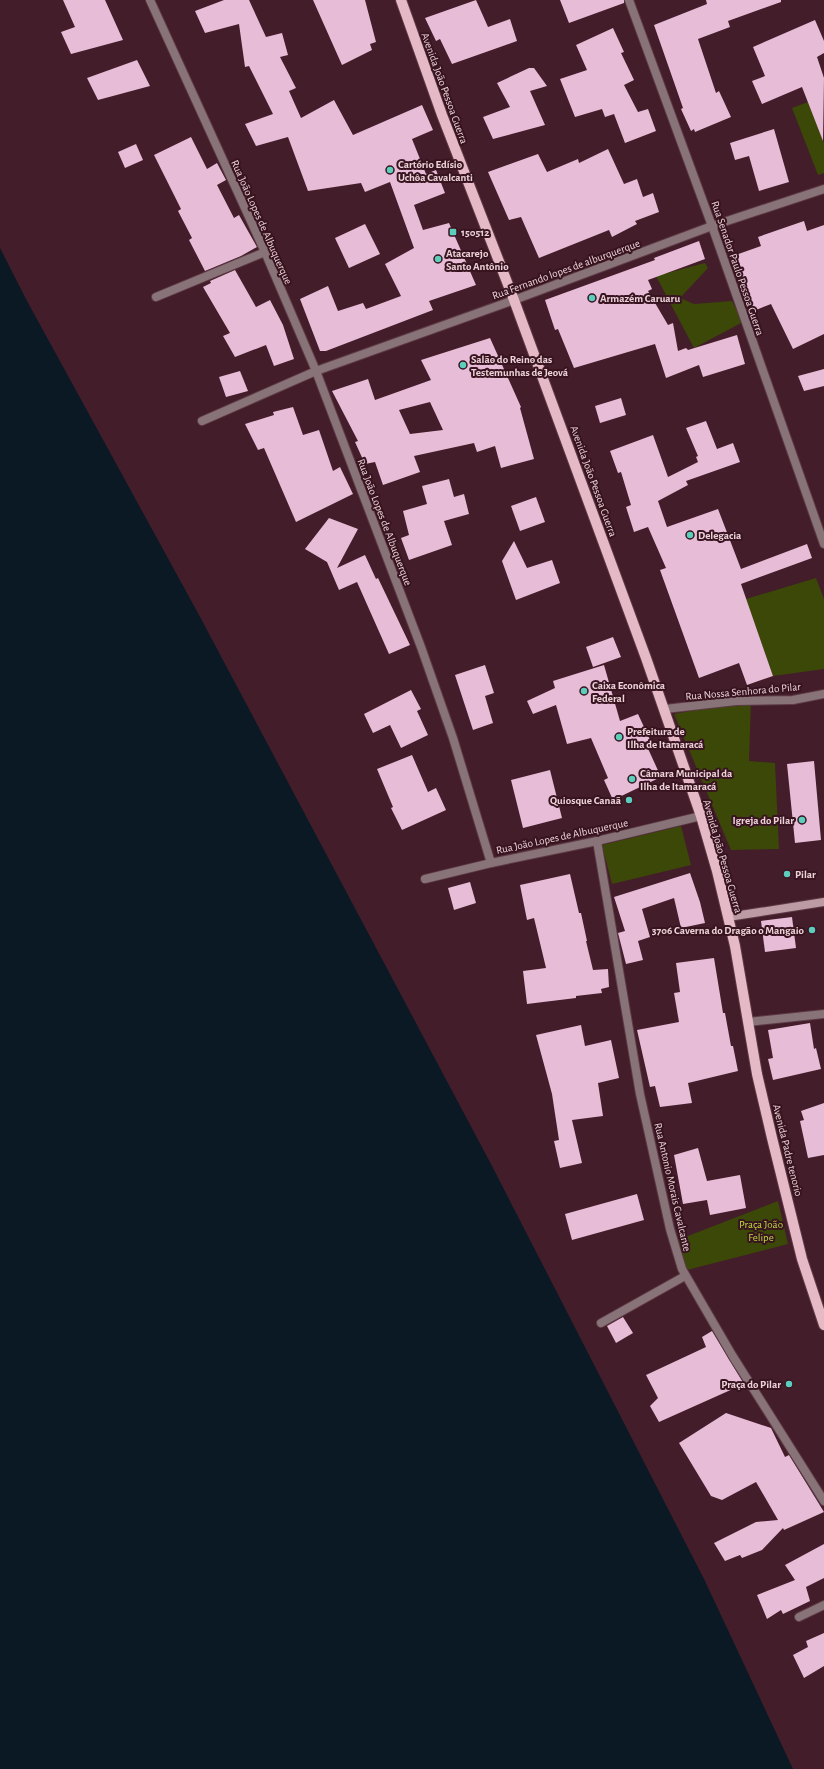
<svg xmlns="http://www.w3.org/2000/svg" width="824" height="1769" font-family="'Alegreya Sans',sans-serif">
<rect width="100%" height="100%" fill="#431d2a"/>
<g fill="#3b4807">
<path d="M808 102 824 143V173L818 175 792 108Z"/>
<path d="M705 263 708 268 680 298 694 304 732 301 743 322 694 348 656 276Z"/>
<path d="M816 578 824 599V669L773 676 746 599Z"/>
<path d="M751 700 749 761 775 763 779 849 731 850 674 714Z"/>
<path d="M681 826 691 865 612 884 602 845Z"/>
<path d="M778 1201 788 1244 683 1271 675 1241Z"/>
</g>
<path fill="#0a1924" d="M0 248 27 301 199 615 492 1166 704 1579 793 1769H0Z"/>
<g fill="#e7bcd7" fill-rule="evenodd">
<path d="M63 0H105L123 40 71 54 61 32 75 27Z"/>
<path d="M224 0H249L266 37 282 33 288 55 280 57 296 88 289 91 301 118 334 100 353 135 422 105 433 130 412 139 426 174 436 170 445 193 414 205 423 230 449 223 476 285 429 301 433 310 326 351H320L300 299 328 286 338 311 363 303 366 309 401 296 385 264 414 248 390 182 365 192 361 183 308 191 288 137 256 146 245 124 273 114 249 66 245 67 239 24 205 33 195 11Z"/>
<path d="M313 0H365L376 42 370 44 372 50 342 65Z"/>
<path d="M476 0 488 27 510 19 517 41 452 64 440 39 436 41 425 18Z"/>
<path d="M560 0H624V3L569 23Z"/>
<path d="M706 0H781V2L728 21 730 27 698 39 716 93 719 91 731 117 695 132 694 129 691 131 681 109 683 108 654 25 707 4Z"/>
<path d="M815 20 824 41V53L817 57 824 78 823 141 802 87 762 104 752 81 765 76 753 47Z"/>
<path d="M613 28 624 52 621 53 634 80 624 85 638 112 648 109 656 131 625 143 614 114 605 117 602 109 575 117 560 79 587 70 576 45Z"/>
<path d="M137 60 150 86 98 100 87 78Z"/>
<path d="M529 68H534L547 86 530 91 545 125 493 139 483 117 510 107 497 83Z"/>
<path d="M774 129 789 182 759 191 749 156 735 160 730 143Z"/>
<path d="M191 137 207 169 217 163 226 180 217 185 234 218 239 215 257 247 241 256 205 271 189 240 192 238 178 211 181 209 154 155Z"/>
<path d="M136 144 143 160 125 168 118 152Z"/>
<path d="M608 149 624 184 637 179 643 197 653 193 659 212 635 221 637 224 612 237 609 230 539 258 521 217 509 220 488 172 538 154 547 172 578 159 579 163Z"/>
<path d="M804 221 807 231 824 225V334L793 349 771 304 751 312 730 257 761 246 758 237Z"/>
<path d="M365 224 380 254 349 268 335 238Z"/>
<path d="M699 241 705 259 648 280 652 289 648 291 668 325 673 323 678 351 686 348 688 350 737 335 745 364 703 377 699 365 666 378 655 344 574 368 558 329 555 330 545 300 655 260 654 258Z"/>
<path d="M235 270 256 307 270 300 283 325 294 359 274 366 266 345 235 357 223 336 230 333 203 287 211 283 210 281Z"/>
<path d="M490 338 521 407 520 408 534 459 501 468 495 446 477 452 474 443 414 456 420 472 383 485 375 462 365 464 355 442 358 441 332 391 368 379 375 400 431 380 421 360ZM430 402 443 430 410 434 399 410Z"/>
<path d="M824 369V386L804 391 798 376Z"/>
<path d="M240 371 248 391 226 397 219 377Z"/>
<path d="M621 398 626 415 600 423 595 406Z"/>
<path d="M293 407 303 435 319 430 333 471 340 467 353 494 296 522 264 448 258 450 245 424 274 415 273 412Z"/>
<path d="M706 421 717 449 733 443 740 462 686 481 688 485 658 501 667 527 718 509 741 569 807 544 812 558 741 584 773 676 747 685 739 663 699 678 660 570 666 568 648 527 634 532 626 507 631 505 621 472 618 473 610 451 653 435 668 477 698 462 696 457 698 456 686 428Z"/>
<path d="M449 479 454 497 464 494 469 514 444 521 452 545 409 560 401 538 409 535 403 511 427 504 422 486Z"/>
<path d="M536 497 545 522 520 531 511 506Z"/>
<path d="M329 518 358 529 337 568 365 555 376 579 378 578 410 645 389 654 357 582 339 590 327 562 305 549Z"/>
<path d="M514 541 527 568 552 560 560 583 516 600 502 561Z"/>
<path d="M613 637 621 657 593 667 586 647Z"/>
<path d="M485 665 494 693 485 696 493 723 473 730 455 675Z"/>
<path d="M604 665 620 721 638 714 650 740 645 742 661 777 613 800 604 780 608 778 591 738 567 744 556 705 533 714 527 701 555 688 553 681Z"/>
<path d="M411 690 421 709 417 711 428 735 401 748 390 725 373 733 364 714Z"/>
<path d="M412 755 428 792 436 788 446 810 402 830 391 808 393 807 377 769Z"/>
<path d="M814 761 821 840 795 843 787 764Z"/>
<path d="M550 770 562 818 523 828 511 780Z"/>
<path d="M690 873 700 902 705 923 681 928 674 898 642 909 650 937 638 941 643 960 626 964 618 933 625 931 614 897Z"/>
<path d="M570 874 579 913H581L587 941H586L593 970 608 969 609 987 601 989 602 993 576 996V998L527 1004 523 971 546 968 534 918 527 920 520 885Z"/>
<path d="M470 882 476 903 454 910 448 888Z"/>
<path d="M792 917 796 948 765 952 761 921Z"/>
<path d="M714 958 723 1013H725L731 1046H733L738 1071 688 1083 692 1103 660 1107 655 1086 650 1087 637 1030 679 1022 674 993 680 992 676 963Z"/>
<path d="M810 1023 814 1049 816 1048 821 1069 773 1080 768 1059 773 1058 768 1030Z"/>
<path d="M581 1025 585 1046 611 1040 619 1078 598 1083 603 1116 572 1120 582 1163 560 1168 554 1141 559 1140 552 1094 536 1035Z"/>
<path d="M824 1103V1155L808 1158 800 1121 804 1120 801 1111Z"/>
<path d="M698 1148 707 1181 740 1175 746 1208 710 1215 707 1200 683 1204 674 1155Z"/>
<path d="M637 1194 644 1220 572 1240 565 1214Z"/>
<path d="M623 1317 633 1333 616 1343 607 1326Z"/>
<path d="M712 1331 744 1384 659 1422 650 1406 658 1398 646 1375 706 1347 702 1337Z"/>
<path d="M726 1413 771 1428 785 1457 789 1455 824 1512 784 1530 783 1528 762 1550 742 1558 740 1555 725 1561 714 1543 756 1522 778 1520 756 1482 722 1500 711 1496 679 1443Z"/>
<path d="M824 1544V1578L806 1587 810 1601 783 1614 781 1610 767 1619 757 1595 795 1580 785 1565Z"/>
<path d="M824 1633V1666L804 1678 793 1655 808 1647 806 1641Z"/>
</g>
<g fill="none" stroke-linecap="round" stroke-linejoin="round">
<g stroke="#5e3a46" stroke-width="10">
<g id="street">
<path d="M150 0 265 252 316 371 421 647 453 738 491 863 597 841 701 816"/>
<path d="M629 0 712 226 824 544"/>
<path d="M156 297 265 252"/>
<path d="M202 421 316 371 514 300 712 226 824 189"/>
<path d="M665 709 736 701 793 700 824 694"/>
<path d="M597 841 640 1094 670 1229 682 1269 732 1355 824 1501"/>
<path d="M425 879 491 863"/>
<path d="M748 1022 824 1014"/>
<path d="M601 1323 685 1276"/>
<path d="M799 1617 824 1605"/>
</g>
</g>
<g stroke="#5e3a46" stroke-width="10">
<path id="secondary" d="M728 917 824 902"/>
</g>
<g stroke="#5e3a46" stroke-width="12">
<path id="primary" d="M401 0 442 115 514 300 646 658 701 816 717 871 735 946 757 1074 772 1138 802 1259 824 1325"/>
</g>
<use href="#street" stroke="#887378" stroke-width="8"/>
<use href="#secondary" stroke="#bc9ba4" stroke-width="8"/>
<use href="#primary" stroke="#e5bac6" stroke-width="10"/>
</g>
<g fill="#5ccebb" stroke="#381320" stroke-width="1.5">
<circle cx="390" cy="170" r="4"/>
<rect x="449" y="228" width="8" height="8" rx="2"/>
<circle cx="438" cy="259" r="4"/>
<circle cx="592" cy="298" r="4"/>
<circle cx="463" cy="365" r="4"/>
<circle cx="690" cy="535" r="4"/>
<circle cx="584" cy="691" r="4"/>
<circle cx="619" cy="737" r="4"/>
<circle cx="632" cy="779" r="4"/>
<circle cx="629" cy="800" r="4"/>
<circle cx="802" cy="820" r="4"/>
<circle cx="787" cy="874" r="4"/>
<circle cx="812" cy="930" r="4"/>
<circle cx="789" cy="1384" r="4"/>
</g>
<g text-anchor="middle" stroke-width="4" stroke-linejoin="round" paint-order="stroke">
<g font-size="11" fill="#edd3d9" stroke="#381320">
<text transform="translate(445 88) rotate(70)" y="4">Avenida João Pessoa Guerra</text>
<text transform="translate(262 222) rotate(66)" y="4">Rua João Lopes de Albuquerque</text>
<text transform="translate(738 268) rotate(71)" y="4">Rua Senador Paulo Pessoa Guerra</text>
<text transform="translate(566 269) rotate(-20)" y="4">Rua Fernando lopes de alburquerque</text>
<text transform="translate(594 481) rotate(70)" y="4">Avenida João Pessoa Guerra</text>
<text transform="translate(385 522) rotate(69)" y="4">Rua João Lopes de Albuquerque</text>
<text transform="translate(743 691) rotate(-5)" y="4">Rua Nossa Senhora do Pilar</text>
<text transform="translate(562 836) rotate(-12)" y="4">Rua João Lopes de Albuquerque</text>
<text transform="translate(723 856) rotate(74)" y="4">Avenida João Pessoa Guerra</text>
<text transform="translate(788 1150) rotate(76)" y="4">Avenida Padre tenorio</text>
<text transform="translate(673 1187) rotate(77)" y="4">Rua Antonio Morais Cavalcante</text>
</g>
<g font-size="11" font-weight="bold" fill="#edd3d9" stroke="#381320" text-anchor="start">
<text x="398" y="168">Cartório Edísio<tspan x="398" dy="13">Uchôa Cavalcanti</tspan></text>
<text x="461" y="236">150512</text>
<text x="446" y="257">Atacarejo<tspan x="446" dy="13">Santo Antônio</tspan></text>
<text x="600" y="302">Armazém Caruaru</text>
<text x="471" y="363">Salão do Reino das<tspan x="471" dy="13">Testemunhas de Jeová</tspan></text>
<text x="698" y="539">Delegacia</text>
<text x="592" y="689">Caixa Econômica<tspan x="592" dy="13">Federal</tspan></text>
<text x="627" y="735">Prefeitura de<tspan x="627" dy="13">Ilha de Itamaracá</tspan></text>
<text x="640" y="777">Câmara Municipal da<tspan x="640" dy="13">Ilha de Itamaracá</tspan></text>
<text x="621" y="804" text-anchor="end">Quiosque Canaã</text>
<text x="794" y="824" text-anchor="end">Igreja do Pilar</text>
<text x="795" y="878">Pilar</text>
<text x="804" y="934" text-anchor="end">3706 Caverna do Dragão o Mangaio</text>
<text x="781" y="1388" text-anchor="end">Praça do Pilar</text>
</g>
<g font-size="11" fill="#bcdc3d" stroke="#381320">
<text x="761" y="1228">Praça João<tspan x="761" dy="13">Felipe</tspan></text>
</g>
</g>
</svg>
